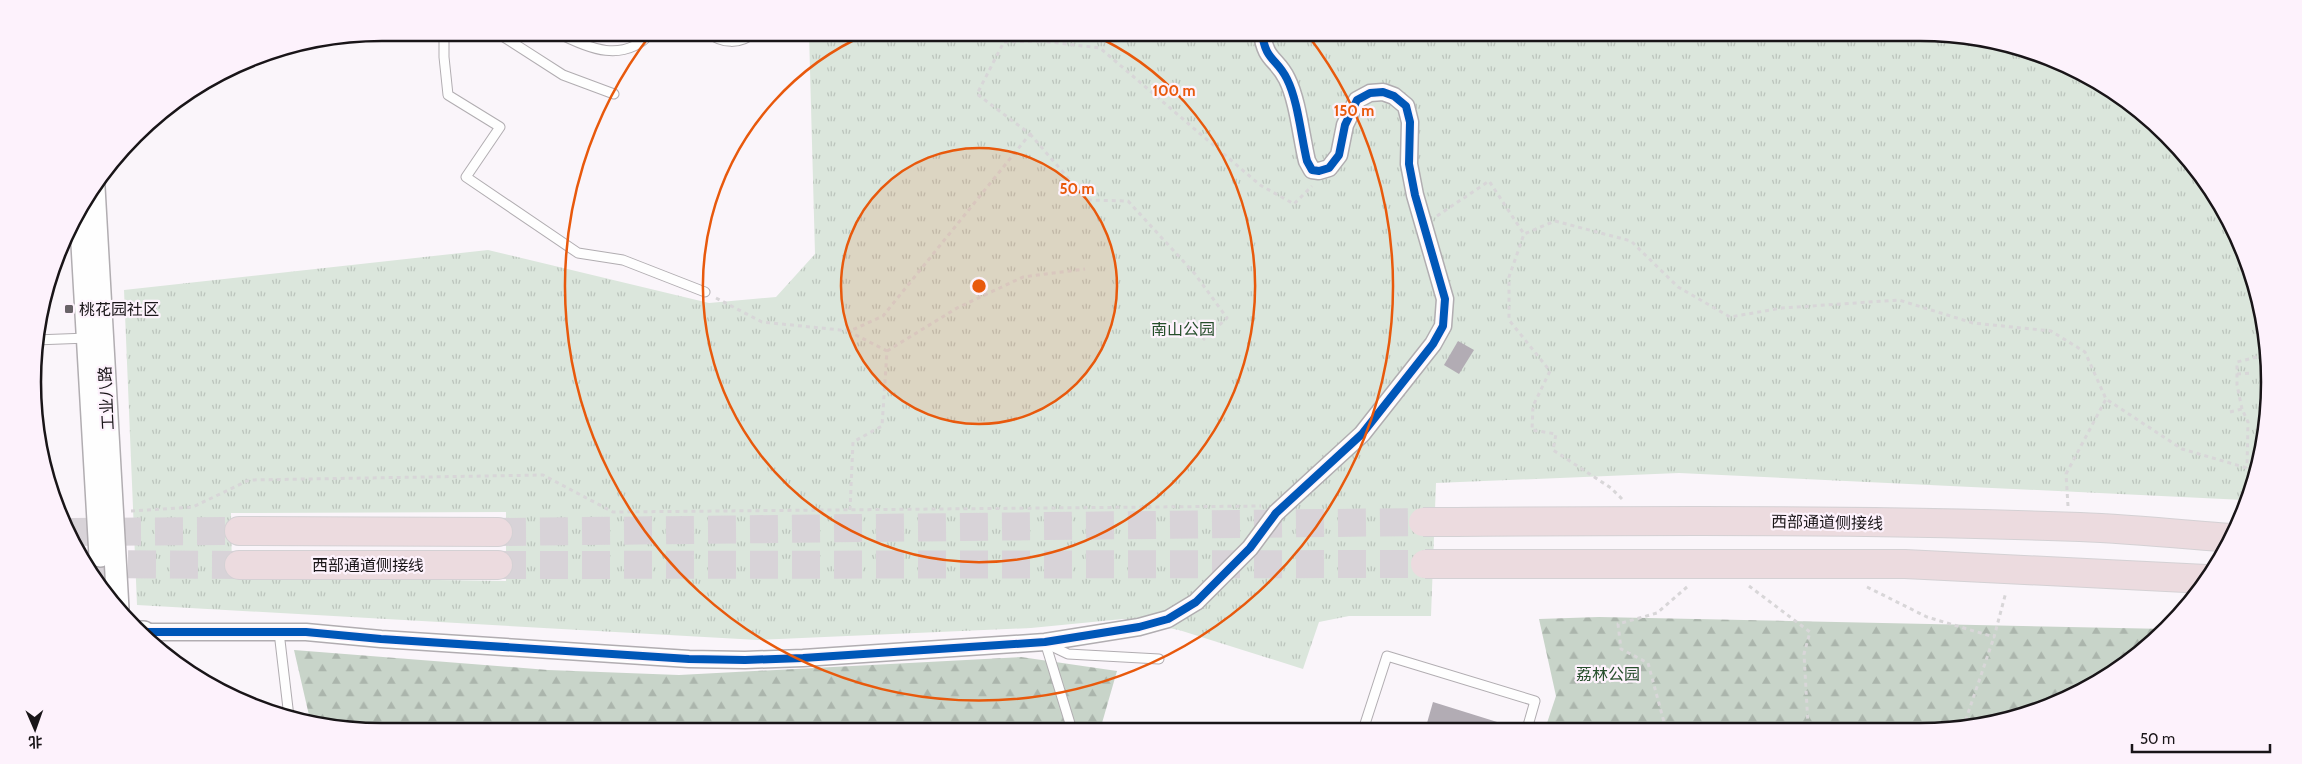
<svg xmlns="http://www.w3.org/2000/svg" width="2302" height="764" font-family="Cabin,'Noto Sans SC',sans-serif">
<defs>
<pattern id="forest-firs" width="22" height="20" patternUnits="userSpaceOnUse" patternTransform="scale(1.25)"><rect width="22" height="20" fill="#c8d4c9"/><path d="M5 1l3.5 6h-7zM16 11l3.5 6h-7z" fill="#abb5ac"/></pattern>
<pattern id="park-tufts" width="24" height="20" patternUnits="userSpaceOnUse" patternTransform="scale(1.25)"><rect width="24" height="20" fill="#dbe6dc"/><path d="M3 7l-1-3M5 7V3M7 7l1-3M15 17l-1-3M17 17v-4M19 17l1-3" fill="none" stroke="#bbc4bc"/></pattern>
</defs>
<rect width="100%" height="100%" fill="#faf5fa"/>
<g fill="url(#forest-firs)">
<path d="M1599 617 2168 629 2075 695 1966 728 1545 729 1556 696 1539 619Z"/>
<path d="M294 650 548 670 679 675 1021 657 1117 671 1100 730 382 731 311 724Z"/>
</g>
<path fill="url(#park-tufts)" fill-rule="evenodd" d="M1920 32 1988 39 2054 59 2114 92 2167 135 2211 188 2243 249 2263 314 2269 382 2263 450 2244 500 1679 473 1436 483 1431 616H1349L1319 622 1303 669 1179 630 1123 619 1031 628 758 640 137 605 124 290 488 250 709 303 776 297 815 254 809 33ZM506 512V581L232 577 231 513Z"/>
<g fill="#b2acb4">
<path d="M1458 341 1474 350 1459 374 1444 365Z"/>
<path d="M1433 702 1510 726 1509 729 1425 730Z"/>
</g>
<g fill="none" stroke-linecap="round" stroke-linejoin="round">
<g stroke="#d8d3d8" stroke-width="28" stroke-dasharray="28 14" stroke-linecap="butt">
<path d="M71 532 239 531"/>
<path d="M498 532 1423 522"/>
<path d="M86 564 239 565"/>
<path d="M498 565 1425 564"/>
</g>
<g stroke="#b1adb1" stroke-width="11">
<g id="service">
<path d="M444 32V57L448 95 500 127 466 177 578 253 623 260 705 292"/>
<path d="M496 32 563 75 614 94"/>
<path d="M556 32C589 49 624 64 652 32"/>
<path d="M707 32C722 44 740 45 755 32"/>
<path d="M35 340 88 338"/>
<path d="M279 632 289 717"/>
<path d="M1045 642 1072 730"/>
<path d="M1047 644 1068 654 1159 659"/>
<path d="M1363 730 1387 656 1535 701 1527 729"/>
</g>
</g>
<g stroke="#b1adb1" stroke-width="19">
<path id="minor" d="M144 632H306L381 639 689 659 745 660 803 658 1045 642 1139 627 1168 619 1196 602 1250 548 1276 513 1362 434 1433 344 1443 326 1445 299 1415 195 1409 164 1410 122 1406 106 1394 96 1383 92 1370 93 1357 100 1345 125 1339 155 1329 168 1319 171 1312 170 1307 161C1301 136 1298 101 1287 79 1277 58 1265 61 1262 32"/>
</g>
<g stroke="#b1adb1" stroke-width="24">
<g id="tertiary">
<path d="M94 187 118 609"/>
<path d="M80 210 100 556"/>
<path d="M138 632H144"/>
</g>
</g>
<g stroke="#d4d1d4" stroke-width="30">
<g id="motorway">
<path d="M239 531 498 532"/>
<path d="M239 565H498"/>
</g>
</g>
<g stroke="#d8d6d8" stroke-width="3" stroke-dasharray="4 4" stroke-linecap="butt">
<path d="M1036 32 1041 41 1100 48 1260 185 1294 204 1312 186"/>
<path d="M1004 42 1041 41"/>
<path d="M1030 134 1087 200 1128 201 1195 274 1227 318 1203 340"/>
<path d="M1437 216 1489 181 1524 234"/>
<path d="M716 298 762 322 850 331 883 316 1030 134 977 94 1009 32"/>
<path d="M2263 315 2264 323"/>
<path d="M887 351 957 308 1023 277 1085 269"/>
<path d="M2237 374 2253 373"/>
<path d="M2242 409 2237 385V362L2261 356 2265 336"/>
<path d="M2230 412 2242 409 2248 422 2247 468"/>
<path d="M1622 499 1611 488 1553 450 1556 434 1532 430 1533 406 1550 371 1509 320V277L1524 234 1555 221 1631 241 1678 287 1730 317 1782 308 1899 300 1973 323 2051 331 2085 352 2106 399 2182 449 2247 468 2256 469"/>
<path d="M2068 506 2066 474 2106 399"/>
<path d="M850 510 853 442 882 426 887 351 850 332"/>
<path d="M131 511 193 507 249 480 543 475 613 512 1261 506"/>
<path d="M1749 586 1810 632 1804 654 1808 725 1810 729"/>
<path d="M1867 587 1927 617 1994 637 2006 592"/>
<path d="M1963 728 1994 637"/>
<path d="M1664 729V722L1648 663 1621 649 1618 624 1657 613 1687 587"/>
</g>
<use href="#service" stroke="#fefefe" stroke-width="9"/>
<use href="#minor" stroke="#fefefe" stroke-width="16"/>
<use href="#tertiary" stroke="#fefefe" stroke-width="21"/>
<use href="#motorway" stroke="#ecdbdf" stroke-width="28"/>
<g stroke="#d4d1d4" stroke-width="30" stroke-linecap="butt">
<g id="motorway-bridge">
<path d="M1423 522C1642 521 1861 519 2080 527 2130 529 2180 534 2230 538"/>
<path d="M1425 564H1905L2206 579"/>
</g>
</g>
<use href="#motorway-bridge" stroke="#ecdbdf" stroke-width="28"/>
<g stroke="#fdf2fc" stroke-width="11">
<path id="cycleway" d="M138 632H306L381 639 689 659 745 660 803 658 1045 642 1139 627 1168 619 1196 602 1250 548 1276 513 1362 434 1433 344 1443 326 1445 299 1415 195 1409 164 1410 122 1406 106 1394 96 1383 92 1370 93 1357 100 1345 125 1339 155 1329 168 1319 171 1312 170 1307 161C1301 136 1298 101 1287 79 1277 58 1265 61 1262 32"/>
</g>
<use href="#cycleway" stroke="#0057b8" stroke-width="8"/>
</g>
<circle cx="979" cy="286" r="138" fill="#e8590c" fill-opacity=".12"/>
<g fill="none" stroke="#e8590c" stroke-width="2.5">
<circle cx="979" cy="286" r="138"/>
<path d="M1089 33A276 276 0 1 1 869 33"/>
<path d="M1307 34A414 414 0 1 1 651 34"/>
</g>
<rect fill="#686367" stroke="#fdf2fc" stroke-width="2" x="64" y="304" width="10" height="10" rx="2.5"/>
<g text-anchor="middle" stroke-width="4.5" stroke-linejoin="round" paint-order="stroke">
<g font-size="16" fill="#191518" stroke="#fdf2fc" text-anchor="start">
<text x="79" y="315">桃花园社区</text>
</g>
<g font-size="16" fill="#264e2b" stroke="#fdf2fc">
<text x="1183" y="335">南山公园</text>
<text x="1608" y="680">荔林公园</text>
</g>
<g font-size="16" fill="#191518" stroke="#fdf2fc">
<text transform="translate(106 398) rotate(-93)" y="6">工业八路</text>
<text transform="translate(1827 522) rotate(1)" y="6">西部通道侧接线</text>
<text x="368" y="571">西部通道侧接线</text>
</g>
</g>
<path d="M0 0H2302V764H0ZM382 41H1920A341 341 0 0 1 2261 382V382A341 341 0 0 1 1920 723H382A341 341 0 0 1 41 382V382A341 341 0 0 1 382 41Z" fill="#fdf2fc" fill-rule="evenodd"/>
<path fill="none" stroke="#191518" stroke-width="2.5" d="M382 41H1920A341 341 0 0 1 2261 382V382A341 341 0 0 1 1920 723H382A341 341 0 0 1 41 382V382A341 341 0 0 1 382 41Z"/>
<circle cx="979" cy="286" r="8" fill="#e8590c" stroke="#fdf2fc" stroke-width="2.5"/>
<g font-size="15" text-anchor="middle" font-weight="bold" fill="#e8590c" stroke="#fdf2fc" stroke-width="4.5" stroke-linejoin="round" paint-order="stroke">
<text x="1174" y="96">100 m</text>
<text x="1354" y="116">150 m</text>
<text x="1077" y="194">50 m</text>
</g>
<g transform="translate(35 729) rotate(178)" stroke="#fdf2fc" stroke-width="4" paint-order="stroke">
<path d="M0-4L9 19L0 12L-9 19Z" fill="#191518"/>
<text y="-8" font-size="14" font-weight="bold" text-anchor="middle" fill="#191518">北</text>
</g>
<path d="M2132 744v8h138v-8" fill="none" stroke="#191518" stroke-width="2.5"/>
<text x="2140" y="744" font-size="15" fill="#191518" stroke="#fdf2fc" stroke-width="4" paint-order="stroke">50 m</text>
</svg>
